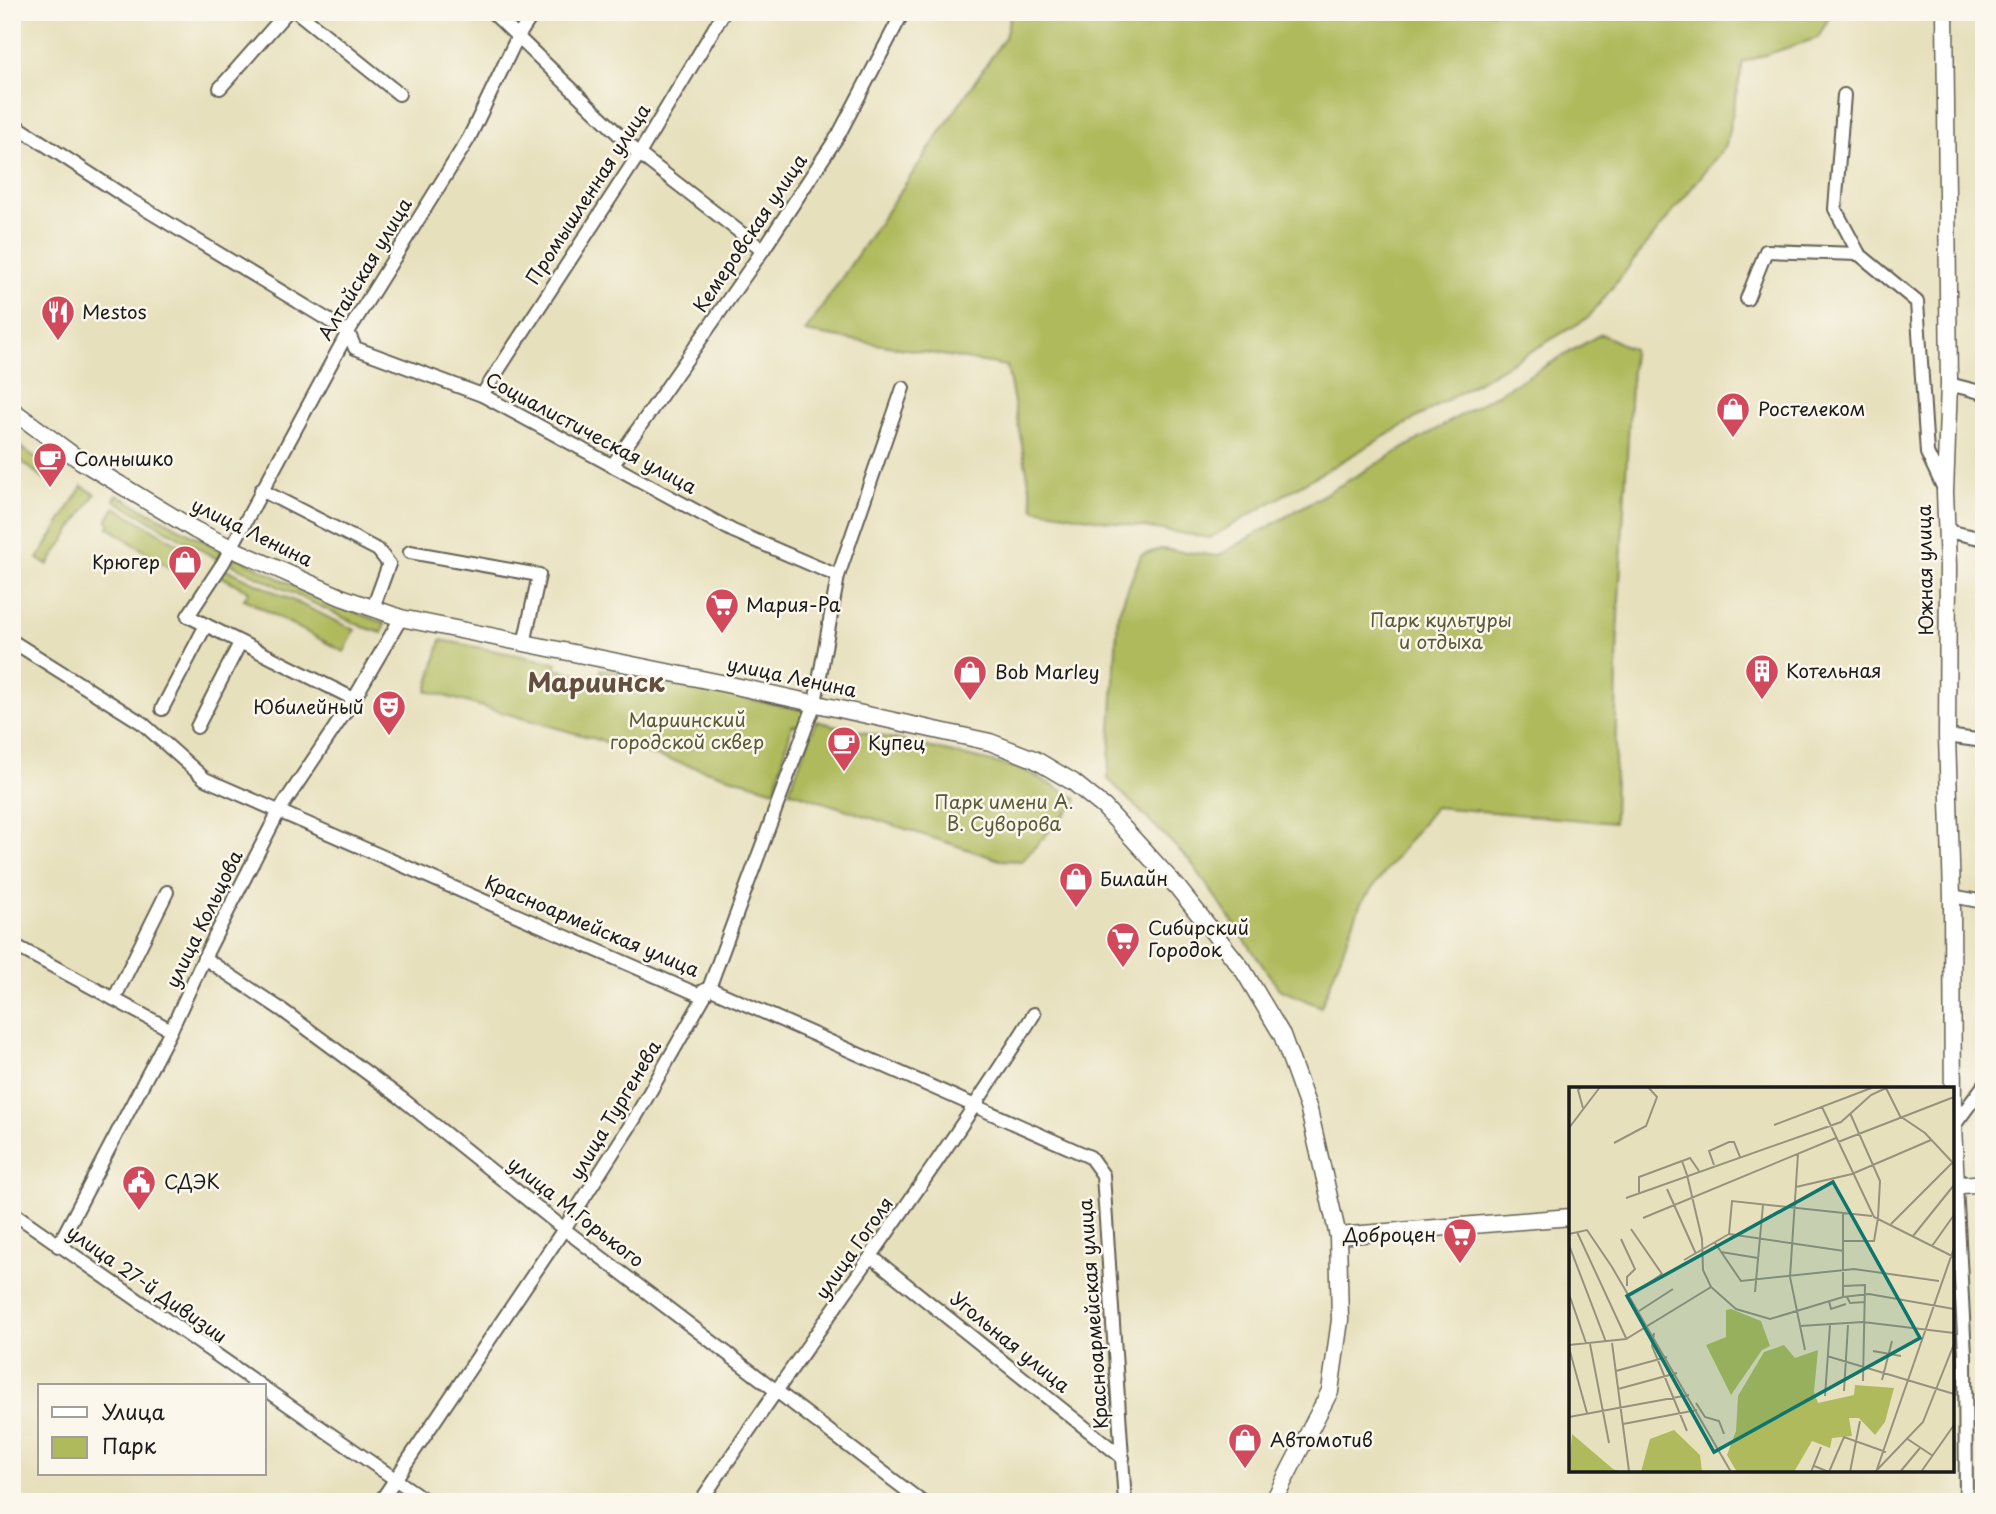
<svg xmlns="http://www.w3.org/2000/svg" width="1996" height="1514" font-family="'Playpen Sans',sans-serif">
<rect width="100%" height="100%" fill="#fbf7ec"/>
<filter id="ink" filterUnits="userSpaceOnUse"><feTurbulence type="fractalNoise" baseFrequency=".0143" numOctaves="2"/><feDisplacementMap in="SourceGraphic" scale="14" xChannelSelector="R" yChannelSelector="G"/><feConvolveMatrix kernelMatrix="1 2 1 2 8 2 1 2 1" color-interpolation-filters="sRGB"/></filter>
<filter id="wash" filterUnits="userSpaceOnUse"><feTurbulence type="fractalNoise" baseFrequency=".00686" numOctaves="4" result="noise"/><feDisplacementMap in="SourceGraphic" scale="28" xChannelSelector="R" yChannelSelector="G"/><feGaussianBlur stdDeviation="1.57" result="paint"/><feColorMatrix in="noise" values="0 0 0 0 0 0 0 0 0 0 0 0 0 0 0 0 0 1.4 0 .05"/><feComposite in="paint" operator="in"/></filter>
<g filter="url(#wash)">
<rect width="100%" height="100%" fill="#e7e0bd"/>
<g fill="#afba5c" stroke="#666b3c" stroke-width="2">
<path d="M1011 12H1832L1818 38 1743 62 1726 145 1588 318 1210 538 1034 509 1007 366 805 332 1005 37Z"/>
<path d="M1601 334 1633 349 1618 617 1614 823 1435 807 1361 903 1321 1007 1279 989 1191 862 1108 779 1118 614 1141 555 1161 549 1218 556Z"/>
<path d="M12 441 48 466 49 470 44 479 12 454Z"/>
<path d="M82 486 95 494 48 565 38 559Z"/>
<path d="M117 495 222 551 219 560 114 500Z"/>
<path d="M115 507 185 548 171 569 108 527 110 523 107 521Z"/>
<path d="M235 556 322 600 385 623 382 633 363 627 231 564Z"/>
<path d="M224 568 355 630 344 652 244 599 249 591 220 576Z"/>
<path d="M441 640 557 663 555 669 627 685 628 681 600 676 601 669 807 711 802 727 792 725 775 790 427 691Z"/>
<path d="M816 721 1022 769 1076 798 1077 801 1022 861 1000 860 789 791Z"/>
</g>
</g>
<g filter="url(#ink)">
<g fill="none" stroke-linecap="round" stroke-linejoin="round">
<g stroke="#636154" stroke-width="16">
<g id="street">
<path d="M297 12 399 94"/>
<path d="M492 12 639 154 763 250"/>
<path d="M220 88 287 12"/>
<path d="M1844 95 1835 209 1859 254 1917 302 1927 453 1945 491"/>
<path d="M12 123 127 198 348 332 355 348 482 395 733 531 838 576"/>
<path d="M1747 299 1766 251 1859 254"/>
<path d="M1949 384 1984 393"/>
<path d="M482 395 639 154 724 12"/>
<path d="M612 466 763 250 839 134 903 12"/>
<path d="M261 490 378 550 389 564 373 608"/>
<path d="M1947 531 1984 539"/>
<path d="M410 552 539 575 524 644"/>
<path d="M12 641 142 723 205 779 697 994 709 988 1090 1157 1103 1175 1125 1502"/>
<path d="M354 699 188 616 223 563 348 332 469 138 517 38 534 12"/>
<path d="M162 709 206 625"/>
<path d="M197 727 240 643"/>
<path d="M1947 736 1984 741"/>
<path d="M1952 896 1984 902"/>
<path d="M12 944 171 1030"/>
<path d="M204 958 282 1010 401 1098 564 1229 922 1502"/>
<path d="M114 999 167 892"/>
<path d="M1953 1127 1984 1085"/>
<path d="M1956 1185 1965 1355 1966 1502"/>
<path d="M12 1212 261 1386"/>
<path d="M58 1246 171 1030 204 958 279 811 354 699 401 618"/>
<path d="M872 1257 1123 1458"/>
<path d="M264 1388 428 1502"/>
<path d="M380 1502 564 1229 635 1118 709 988 815 703 838 576 903 388"/>
<path d="M700 1502C810 1338 929 1181 1034 1014"/>
</g>
</g>
<g stroke="#636154" stroke-width="19">
<g id="secondary">
<path d="M1945 12 1949 384 1945 492 1948 566 1947 736 1952 896 1953 1127 1956 1185"/>
<path d="M12 410 81 461 195 530 237 551 341 597 401 618 726 684 990 742 1034 759 1073 782 1104 807 1178 888 1243 970 1282 1035 1309 1110 1338 1236 1340 1320 1330 1391 1273 1502"/>
<path d="M1952 1186 1984 1183"/>
<path d="M1338 1236 1571 1217"/>
</g>
</g>
<use href="#street" stroke="#fff" stroke-width="12"/>
<use href="#secondary" stroke="#fff" stroke-width="16"/>
</g>
</g>
<defs>
<g id="restaurant-pin" transform="scale(1.75)"><path d="M0 17L-7.5 6A9.5 9.5 0 1 1 7.5 6Z" fill="#d1495b" stroke="#fbf7ec"/><path d="M-5-6h1v4h1v-4h1v4h1v-4h1v5L-1.5 .5V6h-2V.5L-5-1ZM5-6V6H3V1.5H1.5Q1.5-4 5-6Z" fill="#fff"/></g>
<g id="shop-pin" transform="scale(1.75)"><path d="M0 17L-7.5 6A9.5 9.5 0 1 1 7.5 6Z" fill="#d1495b" stroke="#fbf7ec"/><path d="M-5-2.5h2.3a2.7 3.5 0 0 1 5.4 0H5L5.5 6h-11ZM-1.5-2.5h3a1.5 2.3 0 0 0-3 0Z" fill="#fff"/></g>
<g id="cafe-pin" transform="scale(1.75)"><path d="M0 17L-7.5 6A9.5 9.5 0 1 1 7.5 6Z" fill="#d1495b" stroke="#fbf7ec"/><path d="M-5.5-4.5H6V0H3Q3 3.5 0 3.5H-2.5Q-5.5 3.5-5.5 0ZM3-3.2v2h1.7v-2ZM-6 4.5H4V6H-6Z" fill="#fff"/></g>
<g id="supermarket-pin" transform="scale(1.75)"><path d="M0 17L-7.5 6A9.5 9.5 0 1 1 7.5 6Z" fill="#d1495b" stroke="#fbf7ec"/><path d="M-6-5.5h2.5l.6 2H6L4.5 2H-2.5L-4.4-4H-6ZM-1.5 3.2a1.3 1.3 0 1 0 .1 0ZM3 3.2a1.3 1.3 0 1 0 .1 0Z" fill="#fff"/></g>
<g id="building-pin" transform="scale(1.75)"><path d="M0 17L-7.5 6A9.5 9.5 0 1 1 7.5 6Z" fill="#d1495b" stroke="#fbf7ec"/><path d="M-4-6H4V6H1V3H-1V6H-4ZM-2.5-4.3h1.7v1.8h-1.7ZM.8-4.3h1.7v1.8H.8ZM-2.5-1h1.7V.8h-1.7ZM.8-1h1.7V.8H.8Z" fill="#fff"/></g>
<g id="theatre-pin" transform="scale(1.75)"><path d="M0 17L-7.5 6A9.5 9.5 0 1 1 7.5 6Z" fill="#d1495b" stroke="#fbf7ec"/><path d="M-5-5.5Q0-4 5-5.5V0Q5 5 0 6Q-5 5-5 0ZM-3.3-2.5H-1v1.5H-3.3ZM1-2.5H3.3v1.5H1ZM-2.8 1Q0 5.5 2.8 1Z" fill="#fff"/></g>
<g id="civic-pin" transform="scale(1.75)"><path d="M0 17L-7.5 6A9.5 9.5 0 1 1 7.5 6Z" fill="#d1495b" stroke="#fbf7ec"/><path d="M-.6-6.5H3V-4.5H.6V-3L4-1V1h2V6H-6V1h2V-1L-.6-3ZM-1.2 2.5V6h2.4V2.5Z" fill="#fff"/></g>
</defs>
<g fill-rule="evenodd">
<use href="#restaurant-pin" x="58" y="312"/>
<use href="#shop-pin" x="1733" y="409"/>
<use href="#cafe-pin" x="50" y="459"/>
<use href="#shop-pin" x="185" y="562"/>
<use href="#supermarket-pin" x="722" y="605"/>
<use href="#building-pin" x="1762" y="671"/>
<use href="#shop-pin" x="970" y="672"/>
<use href="#theatre-pin" x="389" y="707"/>
<use href="#cafe-pin" x="844" y="743"/>
<use href="#shop-pin" x="1076" y="879"/>
<use href="#supermarket-pin" x="1123" y="939"/>
<use href="#civic-pin" x="139" y="1182"/>
<use href="#supermarket-pin" x="1460" y="1235"/>
<use href="#shop-pin" x="1245" y="1440"/>
</g>
<g text-anchor="middle" stroke-width="5" stroke-linejoin="round" paint-order="stroke">
<g font-size="19" fill="#1c1c1c" stroke="#fbf7ec">
<text transform="translate(588 194) rotate(-57)" y="7">Промышленная улица</text>
<text transform="translate(750 233) rotate(-56)" y="7">Кемеровская улица</text>
<text transform="translate(365 269) rotate(-59)" y="7">Алтайская улица</text>
<text transform="translate(591 433) rotate(28)" y="7">Социалистическая улица</text>
<text transform="translate(252 532) rotate(26)" y="7">улица Ленина</text>
<text transform="translate(1925 570) rotate(-91)" y="7">Южная улица</text>
<text transform="translate(792 677) rotate(12)" y="7">улица Ленина</text>
<text transform="translate(204 919) rotate(-64)" y="7">улица Кольцова</text>
<text transform="translate(592 926) rotate(23)" y="7">Красноармейская улица</text>
<text transform="translate(615 1110) rotate(-59)" y="7">улица Тургенева</text>
<text transform="translate(576 1212) rotate(38)" y="7">улица М.Горького</text>
<text transform="translate(854 1248) rotate(-55)" y="7">улица Гоголя</text>
<text transform="translate(147 1284) rotate(35)" y="7">улица 27-й Дивизии</text>
<text transform="translate(1093 1314) rotate(-94)" y="7">Красноармейская улица</text>
<text transform="translate(1010 1342) rotate(39)" y="7">Угольная улица</text>
</g>
<g font-size="19" fill="#1c1c1c" stroke="#fbf7ec" text-anchor="start">
<text x="82" y="319">Mestos</text>
<text x="1758" y="416">Ростелеком</text>
<text x="74" y="466">Солнышко</text>
<text x="160" y="569" text-anchor="end">Крюгер</text>
<text x="746" y="612">Мария-Ра</text>
<text x="1786" y="678">Котельная</text>
<text x="995" y="679">Bob Marley</text>
<text x="364" y="714" text-anchor="end">Юбилейный</text>
<text x="868" y="750">Купец</text>
<text x="1100" y="886">Билайн</text>
<text x="1148" y="935">Сибирский<tspan x="1148" dy="22">Городок</tspan></text>
<text x="164" y="1189">СДЭК</text>
<text x="1436" y="1242" text-anchor="end">Доброцен</text>
<text x="1270" y="1447">Автомотив</text>
</g>
<g font-size="19" fill="#575b36" stroke="#fbf7ec">
<text x="1441" y="627">Парк культуры<tspan x="1441" dy="22">и отдыха</tspan></text>
<text x="687" y="727">Мариинский<tspan x="687" dy="22">городской сквер</tspan></text>
<text x="1004" y="809">Парк имени А.<tspan x="1004" dy="22">В. Суворова</tspan></text>
</g>
<g font-size="26" font-weight="bold" fill="#624f3f" stroke="#fbf7ec">
<text x="596" y="692">Мариинск</text>
</g>
</g>
<g transform="translate(1569 1087)">
<rect width="385" height="385" fill="#e7e0bd"/>
<path d="M162 222 192 234 201 259 193 263 162 308 137 258 157 250V223ZM215 258 226 271 249 263 245 305 249 316 285 308 286 298 325 301 316 335 306 348 290 331H280L283 349 263 351 261 361 243 354 225 385H168L158 368 167 344 169 309 195 265ZM105 343 131 368 133 385H72L81 352ZM3 347 44 382 52 385H0Z" fill="#afba5c"/>
<path fill="none" stroke="#96927d" stroke-width="2" d="M13 0 9 3 14 21M317 1 331 29 356 46 385 77M253 20 305 130 385 170M205 38 305 0M0 41 31 0M269 55 385 10M45 56 77 39 88 10 79 0M229 67 221 190 236 263M145 78 140 64 160 55H165L171 70M118 88 113 74 121 71 130 84M118 88 133 152 134 183 142 200 167 222 201 232 274 210 300 207 385 222M227 100 283 87 362 53M98 102 127 167M70 106V90L113 74M57 111 272 35 302 8 319 0M274 126V210M74 131 267 51M322 137 384 75M8 145 57 251M0 147 18 143 43 180 162 385M160 147 163 114 303 129M160 147 275 164M344 149 385 98M52 152 66 182 58 190V199M274 154H305L309 131 311 94 281 26M146 156 172 194 285 182 370 194M0 158 37 255M363 159 385 128M152 165 189 171M115 173 160 147M274 199 296 198 294 294M186 205 194 118M0 207 17 256M62 208 93 187 62 142M278 210 281 216 296 215M260 214 262 222 277 217M70 224 104 202M231 239 294 235 385 246M85 246 83 259 118 344M43 256 60 384M21 257 40 356M0 258 57 252 142 200M0 261 18 326M304 264 332 269M258 269 385 307M47 284 98 270M313 293 323 254M49 302 108 286M275 304 279 238M256 309 261 238M127 316 136 330 150 334 155 347M0 330 120 308M54 337 128 323M337 351 364 369M245 379 260 385 275 350 317 365M308 382 385 161M242 385 252 360M281 385 291 334M306 385 354 335 385 257M331 385 351 361M352 385 385 338"/>
<path fill="#0f766e" fill-opacity="0.15" stroke="#0f766e" stroke-width="3.5" d="M264 95 351 251 145 365 58 209Z"/>
<rect width="385" height="385" fill="none" stroke="#1c1c1c" stroke-width="3.5"/>
</g>
<rect width="1996" height="1514" fill="none" stroke="#fbf7ec" stroke-width="42"/>
<rect x="38" y="1384" width="228" height="91" fill="#fbf7ec" stroke="#a29f99" stroke-width="2"/>
<rect x="52" y="1407" width="35" height="10" fill="#ffffff" stroke="#a29f99" stroke-width="2"/>
<text x="102" y="1420" font-size="21" fill="#1c1c1c">Улица</text>
<rect x="52" y="1437" width="35" height="21" fill="#afba5c" stroke="#a29f99" stroke-width="2"/>
<text x="102" y="1454" font-size="21" fill="#1c1c1c">Парк</text>
</svg>
